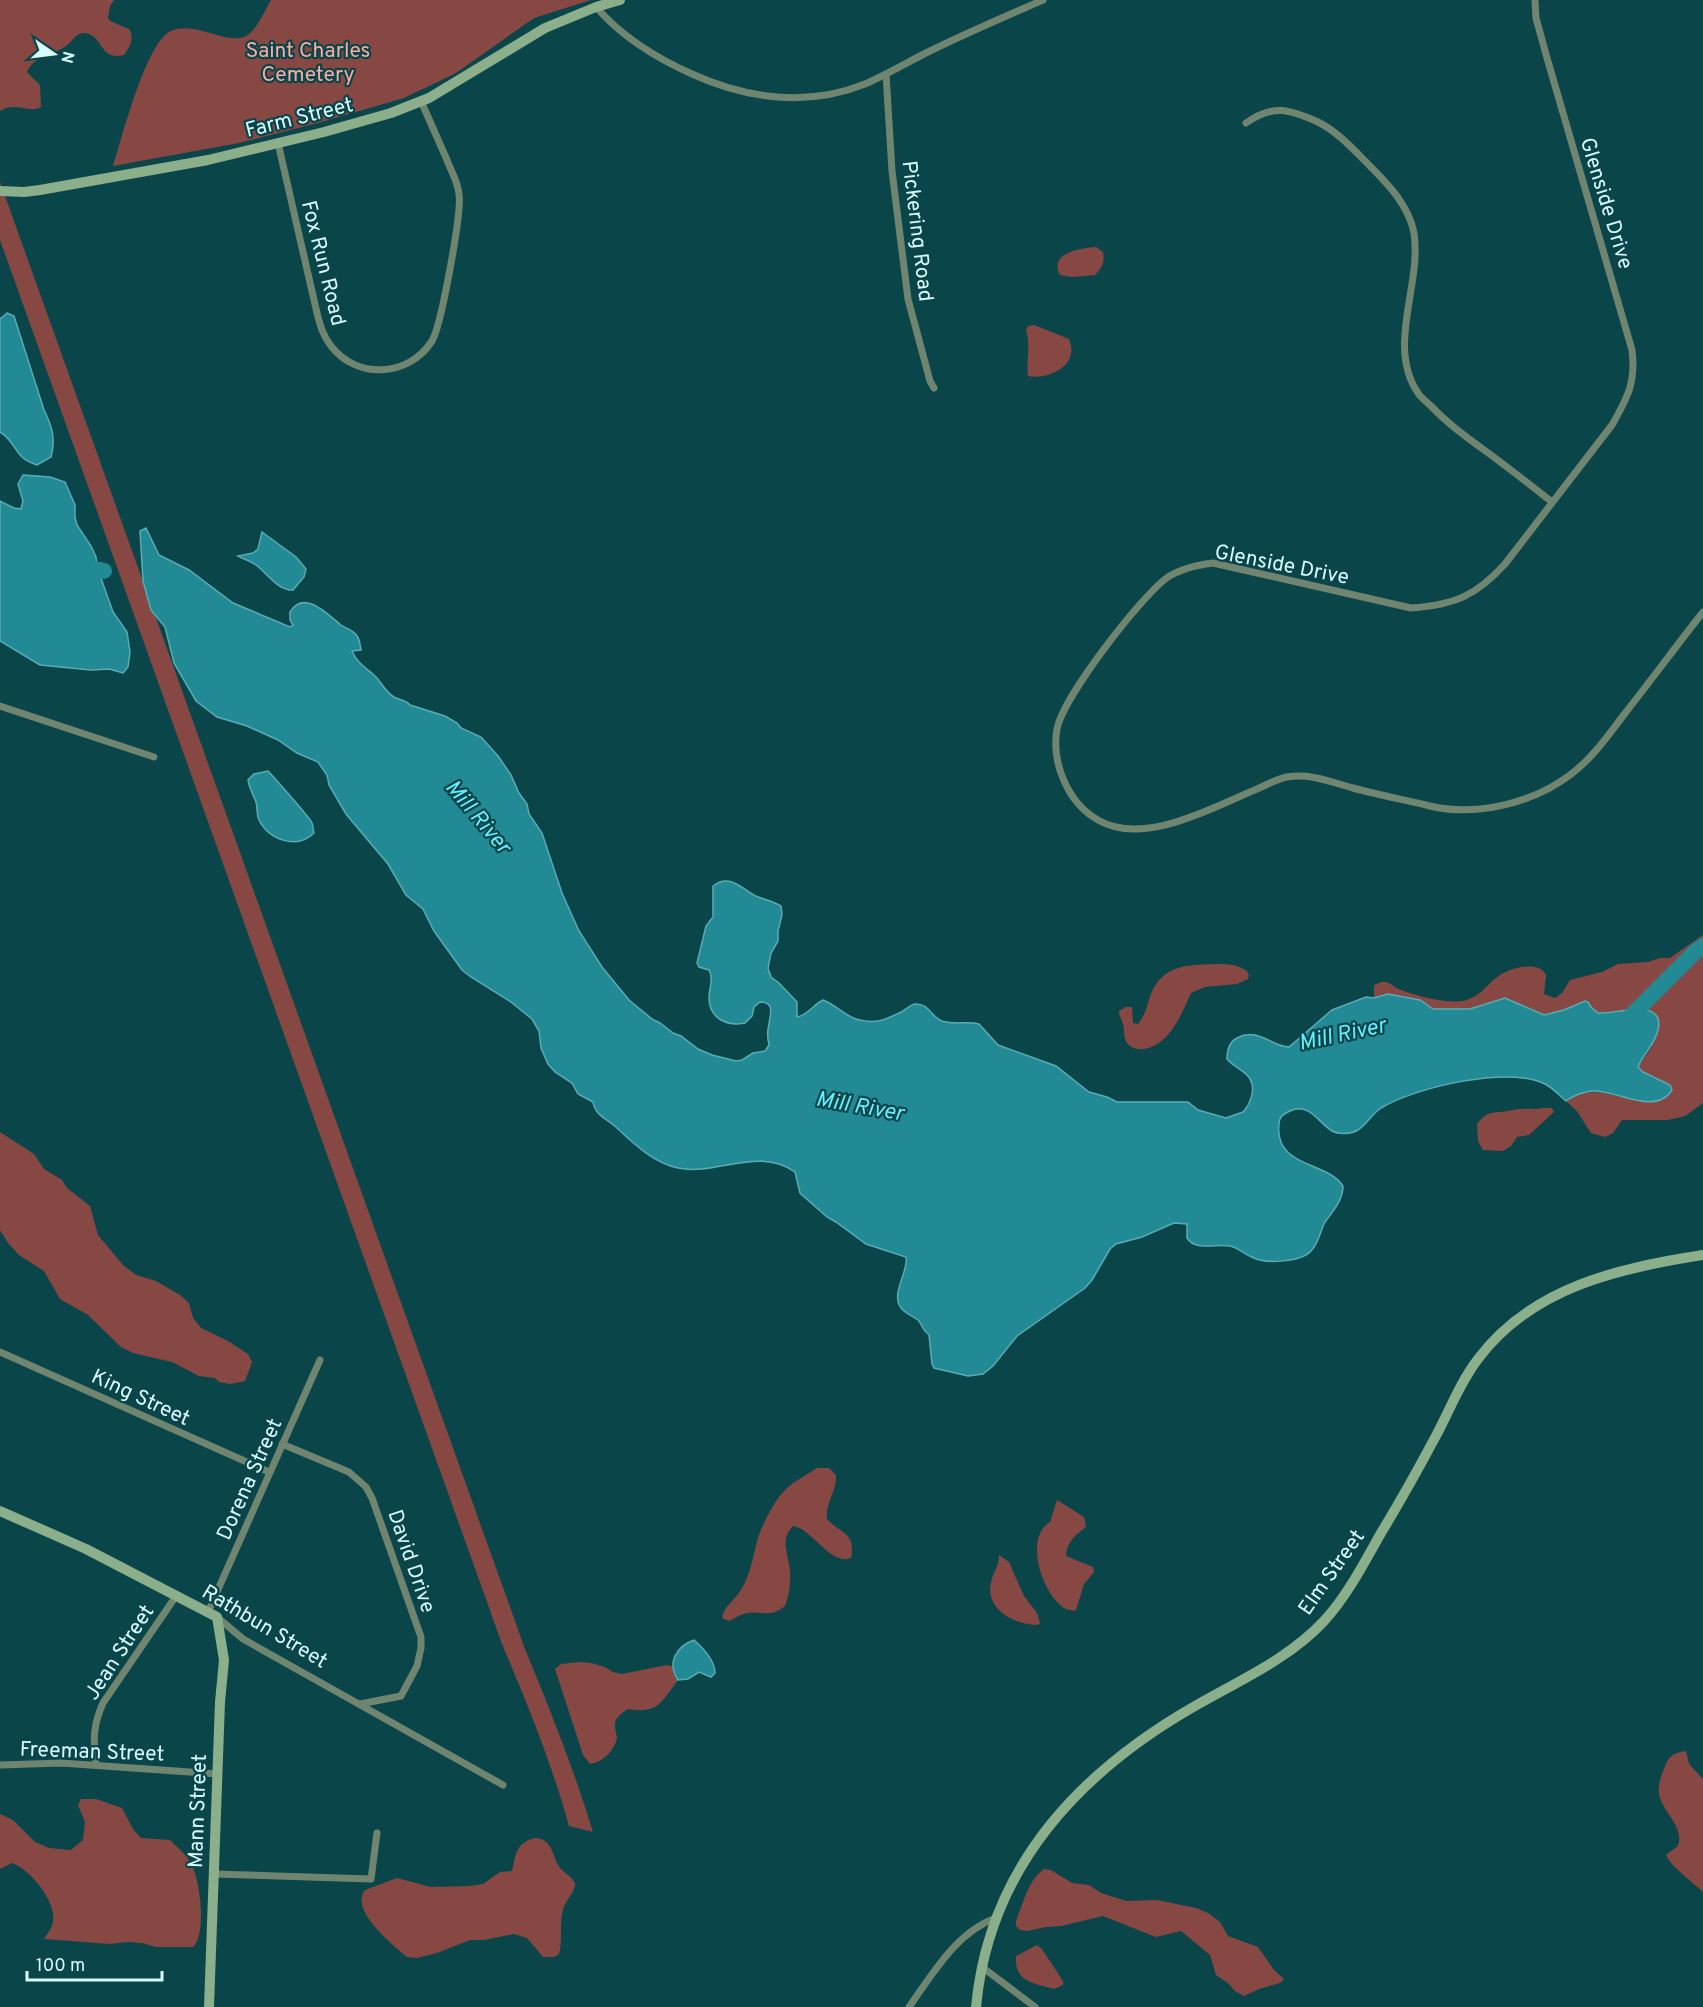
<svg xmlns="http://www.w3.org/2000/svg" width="1703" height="2007" font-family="Overpass,sans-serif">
<rect width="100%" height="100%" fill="#0a454a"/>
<g fill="#874844">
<path d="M0 0H114L110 6 108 18 110 21 129 29C135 38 130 47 124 55 99 61 103 35 85 33 76 32 73 41 66 46 54 55 34 55 27 72L40 85 41 107C28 114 16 101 0 111Z"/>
<path d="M271 0H591L534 18 456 73 404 98 318 123 239 143 113 166C122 138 145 46 169 32 196 17 234 53 252 31 260 23 265 10 271 0Z"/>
<path d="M0 182 525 1649C550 1709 574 1770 593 1832L569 1826C552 1764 527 1703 502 1644L0 240Z"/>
<path d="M1096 247 1103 252C1105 263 1102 267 1095 275L1072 277 1060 275C1048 253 1081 248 1096 247Z"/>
<path d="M1034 325 1069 339C1080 365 1050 380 1028 376 1026 360 1031 345 1026 330L1028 326Z"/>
<path d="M1703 935V1103L1685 1116 1668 1120H1622L1613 1133 1605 1137 1591 1133 1577 1111 1566 1101C1603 1075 1635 1117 1670 1093L1638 1067 1652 1046 1611 1012 1598 1013 1585 1001 1564 1010 1544 1015 1505 998 1471 1009H1433L1419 1000 1374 998V985C1377 984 1380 982 1383 982 1389 981 1394 987 1399 989 1416 996 1450 1005 1467 1000 1482 995 1488 983 1500 975 1511 968 1539 960 1546 975L1544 994 1555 998 1562 993 1570 980 1602 972 1618 964 1648 962 1660 958H1670Z"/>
<path d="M1219 964C1230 964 1238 965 1247 971L1249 976 1248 979 1237 984 1205 987 1191 993C1182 1013 1170 1045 1144 1049 1138 1050 1131 1048 1127 1043 1123 1037 1125 1031 1123 1024 1122 1019 1119 1017 1119 1011L1126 1007H1132L1133 1023 1138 1024C1146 1014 1147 1005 1151 994 1163 963 1191 965 1219 964Z"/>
<path d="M1542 1108H1552L1554 1112 1529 1135 1517 1137 1511 1146 1503 1151 1483 1150 1478 1141 1477 1124C1485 1114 1489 1112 1502 1112 1509 1111 1515 1109 1522 1109 1530 1108 1535 1110 1542 1108Z"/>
<path d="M0 1132 34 1154 44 1169 62 1180 67 1188 90 1206 98 1235 123 1265 136 1275 156 1281 180 1295 189 1303 193 1318 201 1328 228 1341 248 1354 252 1362 245 1381 230 1384 219 1382 215 1378 199 1376 172 1362 133 1353 121 1347 88 1315 60 1299 44 1271 19 1255 8 1243 0 1230Z"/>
<path d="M817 1468H829L836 1475C837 1491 825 1503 827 1519 841 1534 856 1532 851 1558 830 1566 813 1529 793 1526 779 1540 789 1555 790 1572 791 1583 789 1595 785 1606 770 1618 764 1611 748 1613 740 1614 736 1618 729 1621L722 1618C724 1605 736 1600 742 1588 751 1573 753 1555 758 1538 762 1525 775 1499 786 1489 794 1481 807 1475 817 1468Z"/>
<path d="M1057 1500 1084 1517 1086 1527C1076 1534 1066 1543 1066 1556L1093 1567 1094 1572 1084 1584 1076 1610C1052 1618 1018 1541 1050 1522Z"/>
<path d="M999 1555 1009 1562 1024 1596 1037 1613 1040 1623 1038 1625C1015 1625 985 1610 991 1583 993 1571 999 1568 999 1555Z"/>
<path d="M580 1662 591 1663 605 1667 613 1672 622 1674 667 1665 674 1667 673 1673 678 1680C661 1702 659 1714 628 1709 622 1713 616 1717 615 1723 614 1728 617 1733 617 1738 614 1751 603 1762 590 1764L583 1755 555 1669 561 1664Z"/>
<path d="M1686 1751 1689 1764 1703 1779V1892C1693 1882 1671 1867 1666 1855L1678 1846C1685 1827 1662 1812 1659 1794 1658 1784 1661 1776 1665 1766 1669 1755 1674 1753 1686 1751Z"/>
<path d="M81 1799H96L122 1808 133 1829 141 1838 170 1840C178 1848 187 1855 192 1865 200 1881 207 1935 193 1947H156L142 1943 128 1942 110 1944 44 1939C47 1934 52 1928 53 1922 57 1902 30 1869 12 1863L0 1869V1814L13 1820 35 1842 49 1848 71 1850 83 1840 85 1822 78 1805Z"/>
<path d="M534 1838C554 1838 551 1857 561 1869 566 1874 571 1876 575 1883 575 1893 566 1899 563 1909 559 1924 563 1939 559 1954L554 1957H543L527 1938 514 1934 484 1940H470L437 1953 417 1958 407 1957C393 1945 349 1910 365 1890L397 1878 431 1887 470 1886 483 1884 500 1872 512 1871C516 1855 515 1844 534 1838Z"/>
<path d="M1044 1869 1051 1870 1072 1883 1089 1885 1101 1893 1126 1901 1157 1900 1196 1908 1208 1913 1220 1922 1228 1936 1258 1947 1274 1970 1284 1979 1280 1983 1259 1989 1244 1996 1235 1991 1228 1983 1216 1975 1210 1955 1181 1931 1156 1937 1103 1916 1061 1926 1046 1927 1027 1931 1020 1930 1016 1926V1921C1023 1904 1028 1880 1044 1869Z"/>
<path d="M1037 1945 1042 1949 1063 1981V1985L1054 1989C1034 1983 1014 1982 1016 1956Z"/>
</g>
<g fill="#228a94" stroke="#59acb4" stroke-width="1.5">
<path d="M7 313 14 316 44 410C52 426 56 439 51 457L37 465C13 458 18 443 0 432V319Z"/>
<path d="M23 475 50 477 65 482 75 505V517L77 525 91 546 96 557 97 567 113 612 127 632 130 652 128 667 123 673 109 669 91 670 40 665 0 641V501L14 508 21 509 23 501 18 484Z"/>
<path d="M146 528 159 555 189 570 233 603 290 627 293 625 290 620V612C304 589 327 614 341 625 347 629 354 630 357 636 360 640 360 645 361 650L352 651C356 662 366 668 374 675 381 681 385 692 394 697 399 700 406 700 410 705L445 716 457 723 461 728 481 737 498 756 511 775 519 793 527 804 529 814 542 833 562 893 579 931 602 967 629 1000 652 1019 660 1023 673 1033 681 1036 698 1049 712 1055 736 1061 742 1060 753 1053 765 1051 769 1045C768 1040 767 1034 768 1030 769 1018 777 1002 760 1002L754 1007 752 1016 745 1023C727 1027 709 1018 709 998 709 988 714 979 709 970L699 967 697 963 706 926 713 917V886C731 872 743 891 758 897 766 900 773 901 781 906L782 915 778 931V941L771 953 768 968 771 977 779 983 797 1002V1017C807 1016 814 1004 823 1000 837 1005 846 1018 860 1020 877 1024 884 1020 899 1013 905 1011 909 1005 915 1004 929 1003 931 1017 942 1021 954 1025 967 1021 979 1024L998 1045 1056 1066 1089 1092 1107 1097 1117 1102H1188L1198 1110 1226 1118 1243 1112C1252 1102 1257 1085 1247 1075 1241 1069 1233 1066 1227 1059 1227 1051 1229 1042 1237 1038 1259 1027 1270 1046 1289 1047L1332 1010 1366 997 1374 998 1388 994 1420 1000 1433 1009H1470L1505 998 1544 1015 1564 1010 1585 1001 1588 1002 1591 1007 1598 1013C1612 1015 1666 996 1658 1030 1655 1044 1643 1054 1638 1067L1643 1072 1670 1085 1672 1090C1655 1117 1615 1089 1592 1091 1583 1092 1573 1096 1566 1101 1559 1095 1553 1088 1545 1084 1507 1066 1416 1087 1381 1108 1372 1114 1367 1124 1358 1130 1351 1134 1339 1135 1332 1131 1318 1122 1309 1102 1290 1111 1283 1114 1279 1117 1279 1124 1274 1168 1327 1161 1343 1186 1343 1200 1333 1211 1325 1222 1320 1231 1319 1243 1311 1251 1301 1262 1267 1264 1254 1258 1245 1255 1239 1248 1230 1246 1216 1243 1196 1252 1187 1238V1224L1174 1223 1142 1237 1116 1244 1110 1249 1092 1280 1085 1288 1017 1336 993 1366 983 1374 968 1376 934 1368 932 1364 929 1335C921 1329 923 1325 918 1320 913 1316 906 1314 902 1309 889 1295 909 1272 906 1257L866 1244 836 1222 827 1217 800 1193 795 1172C759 1146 716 1176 678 1168 654 1163 634 1144 617 1128 608 1119 595 1116 593 1102L578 1094 572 1083 555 1072 548 1064 541 1048 539 1031 532 1019 511 1002 471 977 462 970 434 931 423 909 406 895 388 864 346 814 329 785 327 775 318 762 297 753 278 740 247 726 217 717 196 701 174 663 165 627 151 610 143 581 140 531Z"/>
<path d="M262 532 296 557 306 569 304 577 293 590C278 591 267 573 256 565 250 561 244 559 238 556L253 553 258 549Z"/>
<path d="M268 771C272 775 311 819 312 823 313 826 313 830 314 833 297 850 269 840 259 820 256 814 258 808 256 802 253 794 249 788 248 780L254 774Z"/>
<path d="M694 1640C703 1648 715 1660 715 1673L711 1677 699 1672 688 1679 678 1680C666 1663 677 1646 694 1640Z"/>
</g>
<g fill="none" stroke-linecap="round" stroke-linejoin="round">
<g stroke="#228a94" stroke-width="16">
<path d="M76 566 104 571"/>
<path d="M1622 1025 1696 951 1703 946"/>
</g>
<g stroke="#708570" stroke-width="7">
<path d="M1535 0 1536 18 1547 58 1632 350C1636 382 1628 397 1612 425L1505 564C1476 596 1454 605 1411 608L1213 563C1197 565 1182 568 1168 577 1141 596 1063 697 1057 729 1051 763 1068 803 1098 820 1144 847 1213 807 1257 789 1266 785 1277 779 1287 777 1310 773 1331 782 1353 788 1379 795 1405 800 1430 806 1476 817 1533 803 1570 775 1593 758 1609 734 1626 712 1652 679 1677 645 1703 612"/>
<path d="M596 7C622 37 656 58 692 74 747 99 808 107 865 84 886 75 906 63 926 53 964 34 1004 17 1043 0"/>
<path d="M886 74 892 171 908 299 930 381 934 388"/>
<path d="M1246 123C1273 104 1289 109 1318 122 1338 132 1354 150 1370 166 1388 184 1409 206 1414 233 1422 285 1386 346 1418 393 1421 398 1427 402 1431 406 1449 425 1469 439 1491 455 1511 470 1532 486 1552 502"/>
<path d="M278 143 317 313C320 325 323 336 331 346 357 380 409 377 432 341 441 326 462 213 459 194 458 182 451 171 447 160 438 140 430 121 421 101"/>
<path d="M0 706 154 757"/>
<path d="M0 1352 269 1472"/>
<path d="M282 1444 349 1472 366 1487 372 1498 421 1637V1648L417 1666 401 1696 360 1704"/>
<path d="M208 1612 320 1360"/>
<path d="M217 1617 243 1639 503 1785"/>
<path d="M96 1764C93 1740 93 1725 103 1703L176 1596"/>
<path d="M0 1765 61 1763 218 1774"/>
<path d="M214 1874 371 1879 377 1833"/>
<path d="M982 1967 1035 2007"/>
<path d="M909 2007C932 1975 956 1932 996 1918"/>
</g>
<g stroke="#8bae8b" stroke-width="10">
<path d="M0 191 24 192 40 190 208 160 324 132 391 113 429 98 545 28 596 7 620 0"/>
<path d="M0 1511 86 1549 217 1617 224 1660 220 1702 209 2007"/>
<path d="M976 2007C989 1868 1078 1773 1195 1706 1238 1681 1289 1659 1324 1621 1347 1596 1364 1563 1381 1533 1401 1500 1420 1466 1438 1432 1451 1407 1461 1381 1478 1359 1532 1287 1619 1268 1703 1255"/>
</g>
</g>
<g text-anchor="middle" stroke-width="4.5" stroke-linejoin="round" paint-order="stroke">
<g font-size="21" fill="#fcaca4" stroke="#0a454a">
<text x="308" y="57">Saint Charles<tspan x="308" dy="24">Cemetery</tspan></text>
</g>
<g font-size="21" fill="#d9fbff" stroke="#0a454a">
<text transform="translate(299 117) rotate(-14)" y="7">Farm Street</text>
<text transform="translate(1607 203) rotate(73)" y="7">Glenside Drive</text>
<text transform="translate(918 231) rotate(83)" y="7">Pickering Road</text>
<text transform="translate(324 263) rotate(76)" y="7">Fox Run Road</text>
<text transform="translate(1282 564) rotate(11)" y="7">Glenside Drive</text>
<text transform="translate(141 1397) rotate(25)" y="7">King Street</text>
<text transform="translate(249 1479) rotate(-66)" y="7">Dorena Street</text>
<text transform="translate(412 1561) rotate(71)" y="7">David Drive</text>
<text transform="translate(1331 1572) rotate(-55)" y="7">Elm Street</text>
<text transform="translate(265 1626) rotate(31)" y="7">Rathbun Street</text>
<text transform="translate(119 1652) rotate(-57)" y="7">Jean Street</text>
<text transform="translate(92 1751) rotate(2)" y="7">Freeman Street</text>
<text transform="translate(197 1811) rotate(-88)" y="7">Mann Street</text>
</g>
<g font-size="22" font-style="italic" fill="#65effe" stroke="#0a454a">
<text transform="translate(479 816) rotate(50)" y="8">Mill River</text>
<text transform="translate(1342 1033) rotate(-12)" y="8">Mill River</text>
<text transform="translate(860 1105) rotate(10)" y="8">Mill River</text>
</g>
</g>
<g transform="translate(54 54) rotate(104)" stroke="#0a454a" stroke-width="4.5" paint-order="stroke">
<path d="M0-4.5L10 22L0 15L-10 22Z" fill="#d9fbff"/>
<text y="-9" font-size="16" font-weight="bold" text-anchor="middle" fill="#d9fbff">N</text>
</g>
<path d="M27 1971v9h135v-9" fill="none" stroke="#d9fbff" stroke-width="3"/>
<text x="36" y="1971" font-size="18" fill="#d9fbff" stroke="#0a454a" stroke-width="4.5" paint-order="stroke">100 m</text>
</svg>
